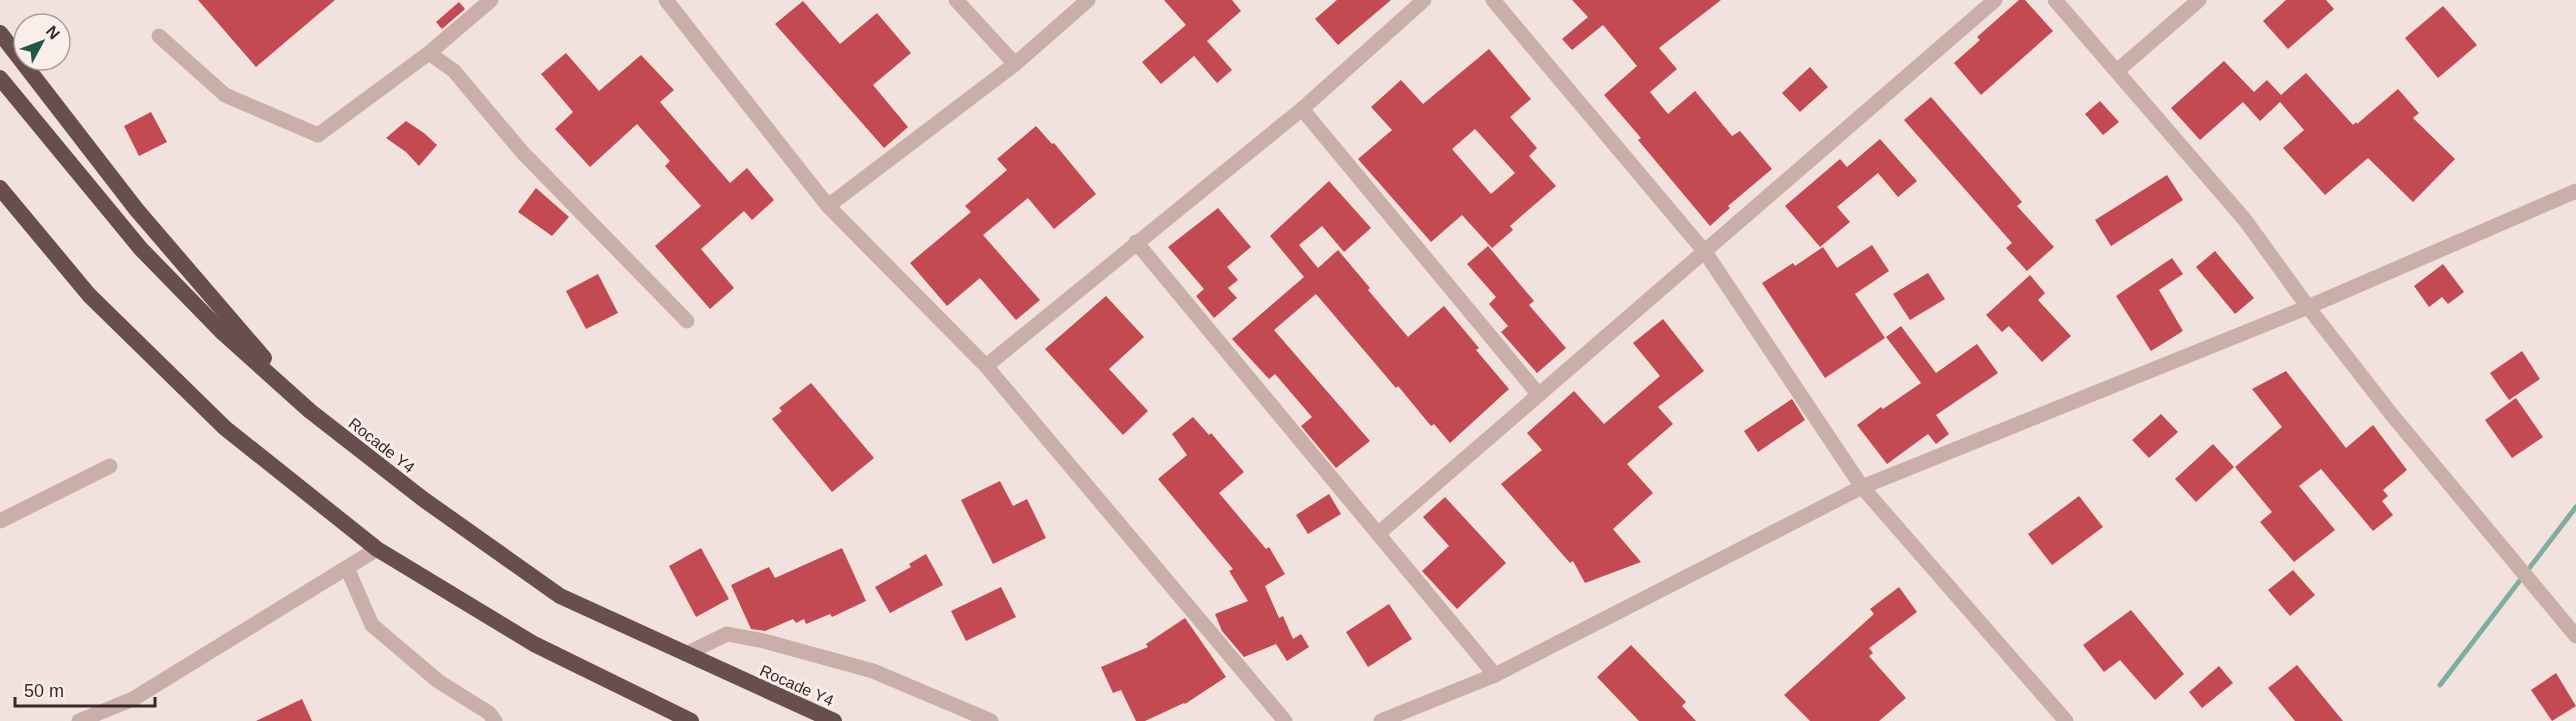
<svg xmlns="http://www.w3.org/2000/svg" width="2576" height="721" font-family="Arial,sans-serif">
<rect width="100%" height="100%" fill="#f2e2dd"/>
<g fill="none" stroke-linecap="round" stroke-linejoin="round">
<path stroke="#7daea2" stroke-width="5" d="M2440 685 2576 507"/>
</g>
<g fill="#c34a52" fill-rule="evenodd">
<path d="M198 0H335L256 67Z"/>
<path d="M1164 0H1232L1241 11 1207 41 1232 70 1217 83 1194 56 1161 84 1142 62 1186 25Z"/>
<path d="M1337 0H1391L1338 45 1315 19Z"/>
<path d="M1572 0H1721L1659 48 1677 69 1650 92 1668 114 1695 91 1732 136 1740 131 1772 169 1728 206 1730 208 1710 226 1638 140 1641 138 1604 95 1637 66 1603 25 1572 50 1562 39 1588 17Z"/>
<path d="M2019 0H2025L2053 31 1981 95 1954 63 1980 40 1977 37Z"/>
<path d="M2286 0H2326L2334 9 2288 49 2263 21Z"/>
<path d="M803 1 840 44 877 13 911 53 873 85 908 127 884 148 775 24Z"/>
<path d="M459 2 465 9 442 29 436 22Z"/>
<path d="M2443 6 2477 45 2438 78 2405 38Z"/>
<path d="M1489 49 1531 99 1510 117 1537 148 1529 156 1556 186 1510 226 1513 230 1492 248 1462 215 1431 242 1358 159 1392 130 1371 107 1401 80 1423 104ZM1475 129 1515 173 1491 194 1452 149Z"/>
<path d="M566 53 599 91 641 55 674 90 660 102 730 183 747 168 774 200 752 220 744 211 701 249 734 288 710 309 655 246 701 206 665 166 670 161 637 124 590 167 555 129 573 112 541 74Z"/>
<path d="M2224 61 2254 92 2267 80 2281 95 2306 73 2353 125 2356 122 2357 124 2398 89 2419 113 2413 118 2455 159 2413 202 2368 158 2325 195 2283 148 2304 130 2280 102 2260 121 2243 102 2200 140 2171 108Z"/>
<path d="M1810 67 1828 87 1800 112 1782 93Z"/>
<path d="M1931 97 2022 202 2017 206 2054 247 2027 271 2006 248 2012 243 1904 120Z"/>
<path d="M2100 101 2119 122 2103 135 2085 114Z"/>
<path d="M151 112 167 142 139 156 124 126Z"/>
<path d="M406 121 424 133 437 145 419 166 406 152 386 138Z"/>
<path d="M1036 126 1052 144 1054 143 1096 194 1054 229 1028 198 983 235 1040 300 1016 320 980 278 947 306 910 263 971 212 965 206 1007 170 997 159Z"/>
<path d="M1880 139 1917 181 1898 197 1878 173 1837 207 1850 222 1820 247 1785 206 1840 159 1847 167Z"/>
<path d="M2167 175 2183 200 2111 246 2095 220Z"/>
<path d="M1329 181 1371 228 1344 252 1322 226 1299 245 1318 268 1338 250 1370 288 1368 290 1408 337 1444 306 1479 348 1476 350 1509 389 1450 443 1434 424 1431 426 1398 386 1396 388 1316 294 1274 330 1370 441 1336 468 1301 426 1312 417 1275 374 1269 379 1232 339 1304 277 1270 236Z"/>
<path d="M536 188 569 217 552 236 518 212Z"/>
<path d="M1218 208 1251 247 1227 267 1238 280 1228 288 1237 298 1214 318 1196 296 1204 289 1168 247Z"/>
<path d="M1872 245 1889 271 1855 294 1885 338 1825 378 1762 283 1793 263 1795 266 1823 247 1837 268Z"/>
<path d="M1488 246 1534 301 1529 305 1566 348 1537 373 1501 332 1508 326 1489 304 1496 297 1467 264Z"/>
<path d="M2215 251 2254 298 2235 314 2196 267Z"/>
<path d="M2172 258 2183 274 2159 290 2183 331 2151 351 2116 296Z"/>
<path d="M2443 264 2464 292 2448 304 2442 297 2429 307 2414 286Z"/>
<path d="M1928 273 1945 299 1910 320 1893 294Z"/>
<path d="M598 274 618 313 586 329 566 291Z"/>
<path d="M2030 275 2045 293 2038 300 2071 336 2042 362 2009 326 2002 332 1986 315Z"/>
<path d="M1106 296 1144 337 1109 369 1148 411 1123 435 1045 349Z"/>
<path d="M1663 319 1704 371 1658 407 1673 424 1627 464 1653 493 1613 529 1641 562 1585 583 1573 561 1570 563 1501 484 1542 450 1527 433 1574 391 1604 424 1660 376 1633 343Z"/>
<path d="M1901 326 1936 373 1977 344 1998 373 1936 415 1949 434 1936 444 1928 434 1887 464 1857 425 1881 407 1883 409 1921 383 1886 337Z"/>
<path d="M2522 351 2540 379 2509 400 2490 373Z"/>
<path d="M2286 371 2346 448 2373 425 2407 470 2383 490 2388 496 2382 501 2393 515 2373 531 2321 469 2299 486 2335 530 2294 562 2260 522 2272 512 2235 467 2282 427 2252 389Z"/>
<path d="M811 383 874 458 832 492 772 419 782 411 779 408Z"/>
<path d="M2516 398 2543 437 2512 458 2485 420Z"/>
<path d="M1792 399 1805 420 1758 452 1744 431Z"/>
<path d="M2161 414 2178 432 2149 458 2132 440Z"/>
<path d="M1193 417 1209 435 1211 433 1244 472 1219 493 1266 549 1269 547 1285 574 1265 586 1279 618 1283 616 1293 639 1301 634 1309 647 1287 661 1276 644 1244 657 1222 631 1215 614 1248 601 1229 571 1233 569 1158 479 1187 455 1172 434Z"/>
<path d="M2213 444 2234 467 2196 502 2175 479Z"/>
<path d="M1000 481 1013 506 1027 499 1046 538 993 564 961 500Z"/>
<path d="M1329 494 1341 514 1308 534 1296 515Z"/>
<path d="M2079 496 2103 527 2052 565 2028 534Z"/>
<path d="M1445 497 1506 563 1457 609 1422 571 1449 546 1423 517Z"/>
<path d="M701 548 729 599 696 617 669 566Z"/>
<path d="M842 548 866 601 832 617 830 614 806 624 804 619 796 623 793 619 765 631 751 629 731 585 769 567 775 578Z"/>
<path d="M926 554 943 585 890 613 875 587 911 567 909 564Z"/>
<path d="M2293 570 2315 595 2290 616 2268 590Z"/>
<path d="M1001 587 1016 617 966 641 951 611Z"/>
<path d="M1899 587 1917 612 1869 648 1873 653 1869 656 1906 698 1879 721H1810L1784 695 1874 614 1870 609Z"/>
<path d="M1389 604 1412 639 1368 667 1346 632Z"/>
<path d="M2131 610 2184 674 2155 700 2120 660 2104 672 2083 645Z"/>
<path d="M1185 618 1226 677 1185 704 1184 703 1145 721H1136L1121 690 1113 693 1101 667 1148 647 1146 644Z"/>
<path d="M1631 645 1686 702 1682 706 1696 721H1639L1597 677Z"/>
<path d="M2297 665 2343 721H2295L2268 688Z"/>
<path d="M2219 666 2233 683 2202 708 2189 692Z"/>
<path d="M2556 673 2576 706 2552 721 2531 690Z"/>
<path d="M302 699 312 721H256Z"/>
</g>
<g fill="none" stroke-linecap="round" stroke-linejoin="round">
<g stroke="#caaea9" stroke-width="15">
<path d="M666 0 828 206 986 366 1285 721"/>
<path d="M956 0 1015 64"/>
<path d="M1493 0 1705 252 1862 487 2066 721"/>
<path d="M2055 0 2245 220 2308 307 2392 415 2576 636"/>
<path d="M159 36 225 95 318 135 429 53 491 0"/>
<path d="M429 53 454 71 523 153 687 321"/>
<path d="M2117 71 2199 0"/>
<path d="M1302 109 1539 395"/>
<path d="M828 206 1015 64 1088 0"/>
<path d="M1136 242 1495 675"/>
<path d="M986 366 1302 109 1424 0"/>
<path d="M0 521 110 466"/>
<path d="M1379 533 1995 0"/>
<path d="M347 568 372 625 438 681 489 713 495 721"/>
<path d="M686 654 727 634 764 641 873 671 991 721"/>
<path d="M79 721 133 699 377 549"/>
<path d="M1381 721 1495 675 1862 487 2308 307 2576 191"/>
</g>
<g stroke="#684e4e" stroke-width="16">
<path d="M0 33 136 209 264 358"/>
<path d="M0 78 141 249 221 331 310 411 423 499 560 596 834 721"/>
<path d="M0 188 89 295 225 428 377 549 534 644 691 721"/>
</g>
</g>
<g text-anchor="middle" stroke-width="6" stroke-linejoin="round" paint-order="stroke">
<g font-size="16" fill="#372929" stroke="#f9eeea">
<text transform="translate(382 445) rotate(38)" y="6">Rocade Y4</text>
<text transform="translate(797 685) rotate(24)" y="6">Rocade Y4</text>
</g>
</g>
<g transform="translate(42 42) rotate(49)"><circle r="28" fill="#f9eeea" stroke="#ab9f9d" stroke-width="1.5"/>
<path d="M0-4.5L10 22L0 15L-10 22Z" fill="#1f584b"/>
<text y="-9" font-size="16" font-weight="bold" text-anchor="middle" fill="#372929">N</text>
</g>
<path d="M15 697v9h140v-9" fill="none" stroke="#372929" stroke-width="3"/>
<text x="24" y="697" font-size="18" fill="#372929" stroke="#f9eeea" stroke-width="4.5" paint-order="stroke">50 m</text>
</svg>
